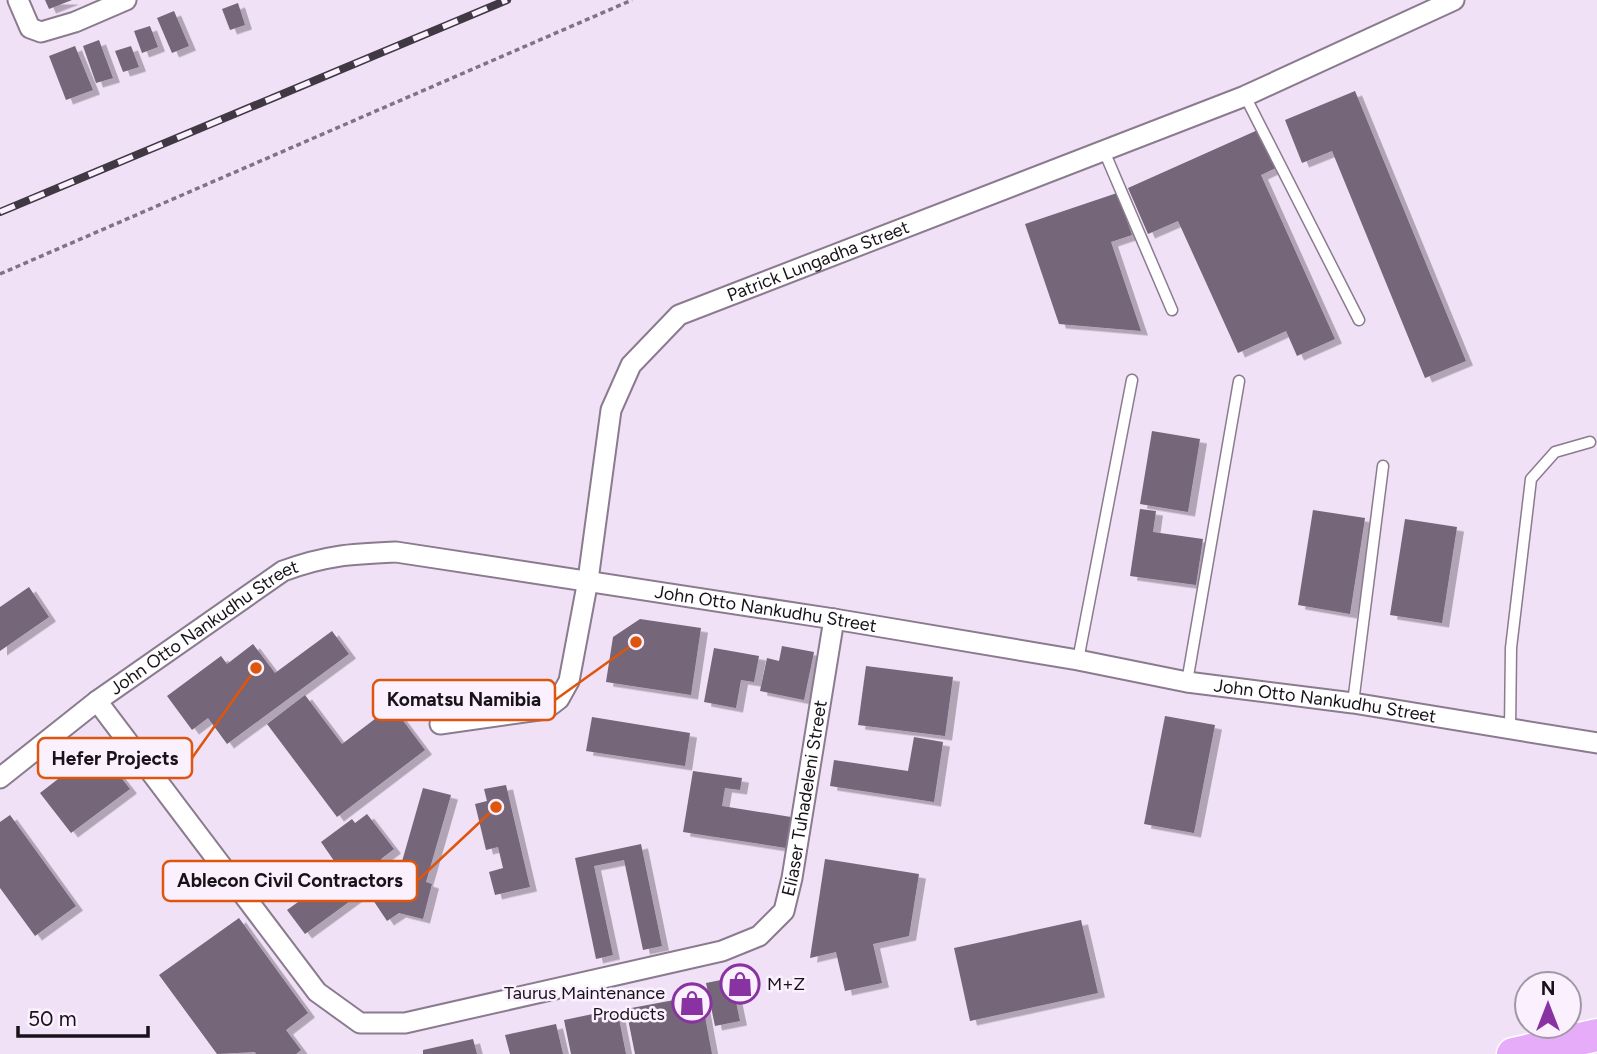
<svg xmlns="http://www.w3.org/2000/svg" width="1597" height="1054" font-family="Figtree,sans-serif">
<defs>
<filter id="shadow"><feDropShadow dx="7" dy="4.5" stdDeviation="0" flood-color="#0004"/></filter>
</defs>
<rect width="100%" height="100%" fill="#f1e1f7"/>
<g fill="#746679" filter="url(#shadow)">
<path d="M45 0H72L49 9Z"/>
<path d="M238 3 245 25 230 30 222 9Z"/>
<path d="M174 11 189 46 172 53 157 18Z"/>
<path d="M150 26 158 47 142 53 134 31Z"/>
<path d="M99 40 113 78 96 83 83 46Z"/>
<path d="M75 46 93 90 66 100 49 56Z"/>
<path d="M131 46 139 67 123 72 115 51Z"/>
<path d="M1355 91 1466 361 1425 378 1332 151 1302 163 1285 120Z"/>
<path d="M1260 129 1278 167 1261 175 1335 339 1297 356 1286 331 1238 353 1178 221 1148 234 1128 188Z"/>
<path d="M1117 193 1132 235 1111 242 1141 331 1059 324 1025 224Z"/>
<path d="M1152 431 1200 439 1188 512 1140 504Z"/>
<path d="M1140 509 1156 511 1153 532 1203 539 1196 585 1130 576Z"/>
<path d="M1313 510 1365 518 1350 614 1298 605Z"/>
<path d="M1405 519 1457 527 1442 623 1390 615Z"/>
<path d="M29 587 49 617 0 651V607Z"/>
<path d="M640 619 701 628 691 695 606 682 613 637Z"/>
<path d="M332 631 349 654 227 744 208 718 192 730 167 696 221 656 227 664 253 644 275 673Z"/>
<path d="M782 646 814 652 804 700 760 691 767 658 779 661Z"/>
<path d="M714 648 759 656 754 682 741 680 736 708 704 702Z"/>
<path d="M866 666 953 677 945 736 858 725Z"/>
<path d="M305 695 342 744 392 706 425 750 337 817 267 724Z"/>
<path d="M1165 716 1215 725 1194 833 1144 824Z"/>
<path d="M592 717 690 733 685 766 586 751Z"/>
<path d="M914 737 943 742 934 802 830 786 834 760 908 771Z"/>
<path d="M98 748 130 789 71 833 40 793Z"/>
<path d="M693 771 742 778 740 790 725 788 722 806 791 817 786 848 683 832Z"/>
<path d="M506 785 530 887 495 895 489 872 503 868 498 847 486 850 475 804 487 801 484 789Z"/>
<path d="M423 788 451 795 426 882 432 884 423 919 399 913 387 921 373 900 395 886Z"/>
<path d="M367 814 394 849 381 859 390 872 305 934 287 910 341 871 321 842 352 819 355 823Z"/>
<path d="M10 815 76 906 35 936 0 888V822Z"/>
<path d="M641 844 662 946 643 950 624 860 594 866 613 955 596 959 575 858Z"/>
<path d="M825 859 919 874 909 936 873 944 882 983 845 991 836 952 810 958Z"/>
<path d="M239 918 308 1013 286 1030 301 1050 296 1054H256L255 1052 217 1054 159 975Z"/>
<path d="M1081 920 1098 993 970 1021 954 948Z"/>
<path d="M731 978 740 1021 715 1026 706 983Z"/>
<path d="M701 995 712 1054H635L626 1009Z"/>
<path d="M617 1009 626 1054H571L564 1020Z"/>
<path d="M556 1024 563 1054H510L505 1035Z"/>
<path d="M473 1039 477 1054H423V1050Z"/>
</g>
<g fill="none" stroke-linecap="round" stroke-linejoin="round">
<g stroke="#8a7b8f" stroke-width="13">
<g id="service">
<path d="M1245 96 1359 320"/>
<path d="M1104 151 1172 310"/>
<path d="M1078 660 1132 380"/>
<path d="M1187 682 1239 381"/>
<path d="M1353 703 1383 466"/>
<path d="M1510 729 1511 648 1531 479 1555 452 1590 442"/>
</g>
</g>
<g stroke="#8a7b8f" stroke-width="23">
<g id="minor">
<path d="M18 0 30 28 41 32 75 22 126 0"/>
<path id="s1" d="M97 701 317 992 360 1023H405L722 951 759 936 784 911 792 878 834 619"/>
<path id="s2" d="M440 724 546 709 559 699 569 681 588 580 611 410 631 365 679 315 1245 96 1454 0"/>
<path id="s3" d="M0 778 97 701 283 571C326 555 351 554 396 552L834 619 1078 660 1187 682 1353 703 1597 743"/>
</g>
</g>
<g stroke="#fff" stroke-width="35">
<path id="trunk" d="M1513 1054 1597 1035"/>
</g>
<path stroke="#7f7483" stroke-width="3.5" stroke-dasharray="5 3.5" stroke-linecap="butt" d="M0 274 632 0"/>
<use href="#service" stroke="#fff" stroke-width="10"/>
<use href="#minor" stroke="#fff" stroke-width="19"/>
<use href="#trunk" stroke="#e6acfa" stroke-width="32"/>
<g stroke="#403843" stroke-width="8">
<path id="rail" d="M0 212 507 0"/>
</g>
<use href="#rail" stroke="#fbf1fe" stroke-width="5" stroke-dasharray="16" stroke-linecap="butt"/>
</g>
<defs>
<g id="shop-ring" transform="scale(2.0125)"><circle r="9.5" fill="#fbf1fe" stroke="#8833a1" stroke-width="1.5"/><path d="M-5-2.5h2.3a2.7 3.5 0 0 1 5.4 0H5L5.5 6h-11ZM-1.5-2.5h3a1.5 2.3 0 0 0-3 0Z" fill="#8833a1"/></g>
</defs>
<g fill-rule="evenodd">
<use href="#shop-ring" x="740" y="984"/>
<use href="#shop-ring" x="692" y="1003"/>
</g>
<g text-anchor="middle" stroke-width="5" stroke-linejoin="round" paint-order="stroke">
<g font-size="18" fill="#18121a" stroke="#fbf1fe">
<text dy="6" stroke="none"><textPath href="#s2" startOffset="686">Patrick Lungadha Street</textPath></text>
<text dy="6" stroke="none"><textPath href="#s3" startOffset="840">John Otto Nankudhu Street</textPath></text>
<text dy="6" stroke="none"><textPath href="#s3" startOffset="254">John Otto Nankudhu Street</textPath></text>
<text dy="6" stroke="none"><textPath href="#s3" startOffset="1407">John Otto Nankudhu Street</textPath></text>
<text dy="6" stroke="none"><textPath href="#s1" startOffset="978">Eliaser Tuhadeleni Street</textPath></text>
</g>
<g font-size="18" fill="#18121a" stroke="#fbf1fe" text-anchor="start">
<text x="767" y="990">M+Z</text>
<text x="665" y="999" text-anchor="end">Taurus Maintenance<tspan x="665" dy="21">Products</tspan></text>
</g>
</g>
<path fill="none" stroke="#de550d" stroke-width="2.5" d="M636 642L555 700M256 668L192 758M496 807L417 881"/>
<g fill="#de550d" stroke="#fbf1fe" stroke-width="2.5">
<circle cx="636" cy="642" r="7"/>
<circle cx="256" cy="668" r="7"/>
<circle cx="496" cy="807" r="7"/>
</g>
<g fill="#fbf1fe" stroke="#de550d" stroke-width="2.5">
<rect x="373" y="680" width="182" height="40" rx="7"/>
<rect x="38" y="738" width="154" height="40" rx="7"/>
<rect x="163" y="861" width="254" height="40" rx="7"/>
</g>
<g font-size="19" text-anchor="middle" font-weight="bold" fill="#18121a">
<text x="464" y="706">Komatsu Namibia</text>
<text x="115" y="765">Hefer Projects</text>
<text x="290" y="887">Ablecon Civil Contractors</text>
</g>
<g transform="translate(1548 1005)"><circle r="33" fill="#fbf1fe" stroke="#a098a3" stroke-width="2"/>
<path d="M0-5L12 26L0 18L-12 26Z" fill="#8833a1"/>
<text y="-10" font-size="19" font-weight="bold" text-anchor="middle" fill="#18121a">N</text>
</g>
<path d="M18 1026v10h130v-10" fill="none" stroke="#18121a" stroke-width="3.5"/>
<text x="28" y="1026" font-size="21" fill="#18121a" stroke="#fbf1fe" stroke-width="5" paint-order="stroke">50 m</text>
</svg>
